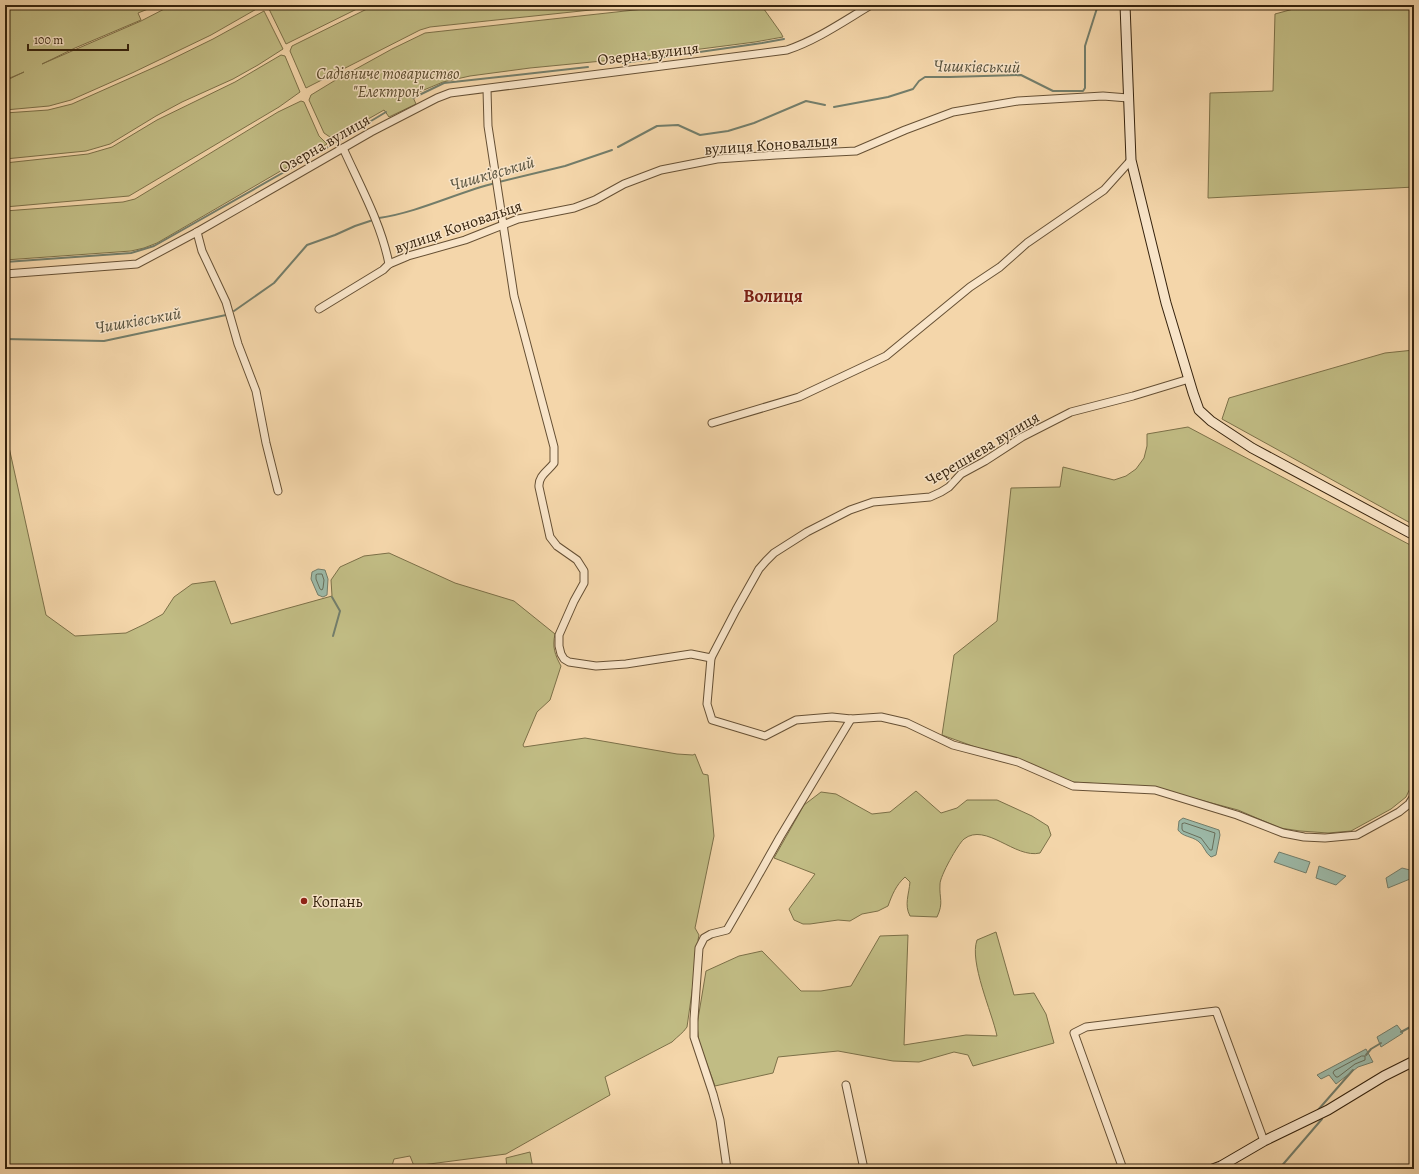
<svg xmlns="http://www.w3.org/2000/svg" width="1419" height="1174" font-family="Alegreya,serif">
<rect width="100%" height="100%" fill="#f4d6aa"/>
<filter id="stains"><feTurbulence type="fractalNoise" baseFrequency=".005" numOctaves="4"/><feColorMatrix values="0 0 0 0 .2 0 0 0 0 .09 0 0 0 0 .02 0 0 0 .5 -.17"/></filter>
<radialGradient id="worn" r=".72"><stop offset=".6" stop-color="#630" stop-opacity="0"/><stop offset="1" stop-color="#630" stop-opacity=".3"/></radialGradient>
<g fill="#c1bc84" stroke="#7c7048">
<path d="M5 5H158L138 13 141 20 75 48 42 64 141 21 172 5H260V7L211 35 132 73 71 100 49 106 5 110V81L24 72 5 80Z"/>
<path d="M271 5H365L286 44 269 9Z"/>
<path d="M375 5H638L430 27 420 30 306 88 290 51 292 46Z"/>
<path d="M680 5H761L781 33 783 37 755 42 623 59 530 68 470 76 443 82 412 95 416 104 389 117 384 110 333 139 324 133 309 100 311 95 334 81 392 49 425 33Z"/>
<path d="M1308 5H1414V187L1208 198 1210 93 1273 91 1275 14Z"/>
<path d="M264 11 283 49 258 65 233 79 182 102 156 116 110 144 86 151 5 159V113L48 110 72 104 164 63 213 39Z"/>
<path d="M281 55 285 56 300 92 279 107 129 196 5 207V163L88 154 112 147 157 120 235 82Z"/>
<path d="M301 101 304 102 319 136 327 144 157 243 144 248 131 251 5 260V211L123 202 135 199 278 112Z"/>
<path d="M1414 350V525L1222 419 1229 398 1385 353Z"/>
<path d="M1188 427 1414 547V780L1406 797 1391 809 1351 831 1328 833 1300 831 1280 828 1238 810 1155 788 1073 782 942 735 954 655 997 621 1011 488 1060 487 1063 467 1114 480 1126 476 1136 469 1144 458 1147 446V434Z"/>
<path d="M5 429 46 615 75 636 126 633 145 624 163 614 174 597 192 584 215 581 231 624 332 596 331 580 340 567 364 556 389 553 455 583 514 601 555 634C552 647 555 655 561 666L550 700 537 712 523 745 524 747 585 738 677 754 693 755 695 754 703 774 708 775 714 836 695 928 699 935 698 940 699 942 687 1027C683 1033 678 1036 672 1042L605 1077 610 1095 506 1154 414 1166 410 1156 394 1159 392 1166 377 1169H5Z"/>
<path d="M916 791 941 813 957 808 967 800H997L1032 816 1048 826 1051 835 1040 853C1015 859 986 822 964 839 958 844 940 876 940 884 939 899 944 902 937 917L910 916C904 905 909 894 910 882L905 877C896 885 892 895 888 906L878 911 862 914 850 921 838 920 810 924H803L794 920 789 909 815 874 774 858 804 805 821 792 836 794 872 814 890 812Z"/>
<path d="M996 932 1014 995 1034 993 1046 1014 1054 1043 973 1066 968 1055 954 1052 919 1062 893 1061 838 1051 778 1057 773 1073 715 1086 699 1042 697 1025 706 971 739 956 762 951 801 991H821L851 986 880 936 908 935 904 1045 966 1035 997 1036C992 1012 969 962 977 940Z"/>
<path d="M530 1152 533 1169H507L506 1158Z"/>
</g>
<g fill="#9cb9a8" stroke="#737d6a">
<path d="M318 569 325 570 328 579 327 595 323 597 318 595 311 579 312 572Z"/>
<path d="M1183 818 1219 830 1220 835 1216 855 1211 857C1205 853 1204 845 1198 841 1191 836 1183 837 1178 830L1179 821Z"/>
<path d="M1279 852 1310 862 1306 873 1274 862Z"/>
<path d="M1319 866 1346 876 1336 885 1316 878Z"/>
<path d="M1402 868 1410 870 1414 875 1411 876 1410 879 1388 888 1386 878Z"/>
<path d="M1397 1025 1403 1033 1381 1047 1377 1037Z"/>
<path d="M1366 1049 1373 1062 1358 1067 1336 1084 1329 1075 1321 1079 1317 1075Z"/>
</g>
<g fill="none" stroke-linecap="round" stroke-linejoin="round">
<g stroke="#696e5a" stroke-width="1">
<path d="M318 574H322L324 580 323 588 322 590 320 589 316 579V575Z"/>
<path d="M1185 823 1215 833 1212 850H1210L1201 838 1183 831 1182 829V824Z"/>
<path d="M1362 1056H1365V1060L1355 1064 1338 1077H1336L1333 1073 1334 1071Z"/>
</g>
<g stroke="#737d6a" stroke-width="2">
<path d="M623 63 762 43 784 39"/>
<path d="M413 98 444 83 588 67"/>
<path d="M834 107 888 97 913 89 919 81 925 77H950L1021 75 1053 91H1083L1085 88V46L1098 5"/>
<path d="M336 142 386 112"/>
<path d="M618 147 657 126 678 125 700 135 728 131 754 123 806 101 825 105"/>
<path d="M499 182 565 166 612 150"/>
<path d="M379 218C419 212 456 193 495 183"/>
<path d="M5 262 131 253 154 246 330 146"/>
<path d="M234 311 274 283 307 245 335 235 355 226 373 220"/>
<path d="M5 339 104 341 226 315"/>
<path d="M332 597 340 611 333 636"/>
<path d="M1401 1032 1414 1025"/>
<path d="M1366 1055 1371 1049 1381 1043"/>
<path d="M1318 1110 1353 1070"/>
<path d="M1279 1169 1322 1119"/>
</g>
<g stroke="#665034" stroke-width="9">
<g id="street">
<path d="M487 89 488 126 514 296 554 447V463C548 471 538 476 539 487L550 537 557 546 577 560 584 571V583L574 601 559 635V646L561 654 564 659 569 662 596 666 626 664 691 654 711 658"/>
<path d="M343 148C360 186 381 223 389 264"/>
<path d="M197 232 202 251 226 302 238 344 256 391 266 443 278 491"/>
<path d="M5 274 137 264 197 232 371 132 437 98 450 93 787 50C817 40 844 21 871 5"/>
<path d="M319 309 383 270 389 264 408 256 465 240 518 219 574 208 595 200 624 184 661 170 717 159 776 155 856 151 905 130 953 112 1018 101 1103 96 1128 98"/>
<path d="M1189 379 1133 396 1071 412 1022 437 985 461 961 474 949 487 941 492 930 497 873 502 850 510 807 532 774 553 766 561 759 569 736 610 711 658 707 704 712 720 765 736 796 720 832 717 851 719 881 717 907 723 953 745 1018 762 1073 786 1155 790 1237 815 1283 833 1304 837 1325 838 1357 835 1399 812 1409 804 1414 796"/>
<path d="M712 423 799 397 886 356 970 287 1000 267 1027 243 1104 190 1131 160"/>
<path d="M846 1085 864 1169"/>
<path d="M727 1169 720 1120 713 1094 694 1037V1019L699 948 704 938 711 934 727 930 753 885 780 837 851 719"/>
<path d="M1123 1169 1074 1033 1086 1027 1216 1011 1264 1141"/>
</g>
</g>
<g stroke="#36230d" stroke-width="11">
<g id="secondary">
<path d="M1125 5 1131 160 1166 303 1193 393 1199 410 1211 421 1252 448 1414 535"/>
<path d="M1213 1169 1221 1166 1264 1141 1328 1110 1384 1076 1414 1061"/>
</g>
</g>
<use href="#street" stroke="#f8e4c8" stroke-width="7"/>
<use href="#secondary" stroke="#f8e4c8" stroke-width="9"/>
</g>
<circle fill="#8f2418" stroke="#f8e4c8" stroke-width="1.5" cx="304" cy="901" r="4"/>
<g text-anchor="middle" stroke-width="3" stroke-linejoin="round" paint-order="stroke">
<g font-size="16" fill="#36230d" stroke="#f8e4c8">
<text transform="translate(648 53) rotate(-7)" y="6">Озерна вулиця</text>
<text transform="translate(324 143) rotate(-30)" y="6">Озерна вулиця</text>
<text transform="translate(771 144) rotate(-4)" y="6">вулиця Коновальця</text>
<text transform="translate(458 226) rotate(-19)" y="6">вулиця Коновальця</text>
<text transform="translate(982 448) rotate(-31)" y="6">Черешнева вулиця</text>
</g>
<g font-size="16" font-style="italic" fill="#59492b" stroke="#f8e4c8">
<text x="388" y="79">Садівниче товариство<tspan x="388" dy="18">"Електрон"</tspan></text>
</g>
<g font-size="16" fill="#36230d" stroke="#f8e4c8" text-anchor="start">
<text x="312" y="907">Копань</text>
</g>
<g font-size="17" font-style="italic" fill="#55503c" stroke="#f8e4c8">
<text transform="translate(977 66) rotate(1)" y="6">Чишківський</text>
<text transform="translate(492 173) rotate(-16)" y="6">Чишківський</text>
<text transform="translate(138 320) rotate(-10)" y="6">Чишківський</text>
</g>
<g font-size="18" font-weight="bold" fill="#7a1f14" stroke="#f8e4c8">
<text x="773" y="302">Волиця</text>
</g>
</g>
<rect width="1419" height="1174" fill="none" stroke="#f4d6aa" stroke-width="20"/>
<rect x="6" y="6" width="1407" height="1162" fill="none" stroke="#36230d" stroke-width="2"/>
<rect x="10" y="10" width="1399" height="1154" fill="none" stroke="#36230d"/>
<path d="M28 44v6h100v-6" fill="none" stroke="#36230d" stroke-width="2"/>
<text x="34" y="44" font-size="12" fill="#36230d" stroke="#f8e4c8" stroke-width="3" paint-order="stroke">100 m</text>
<rect width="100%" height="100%" filter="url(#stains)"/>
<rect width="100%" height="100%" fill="url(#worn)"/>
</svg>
